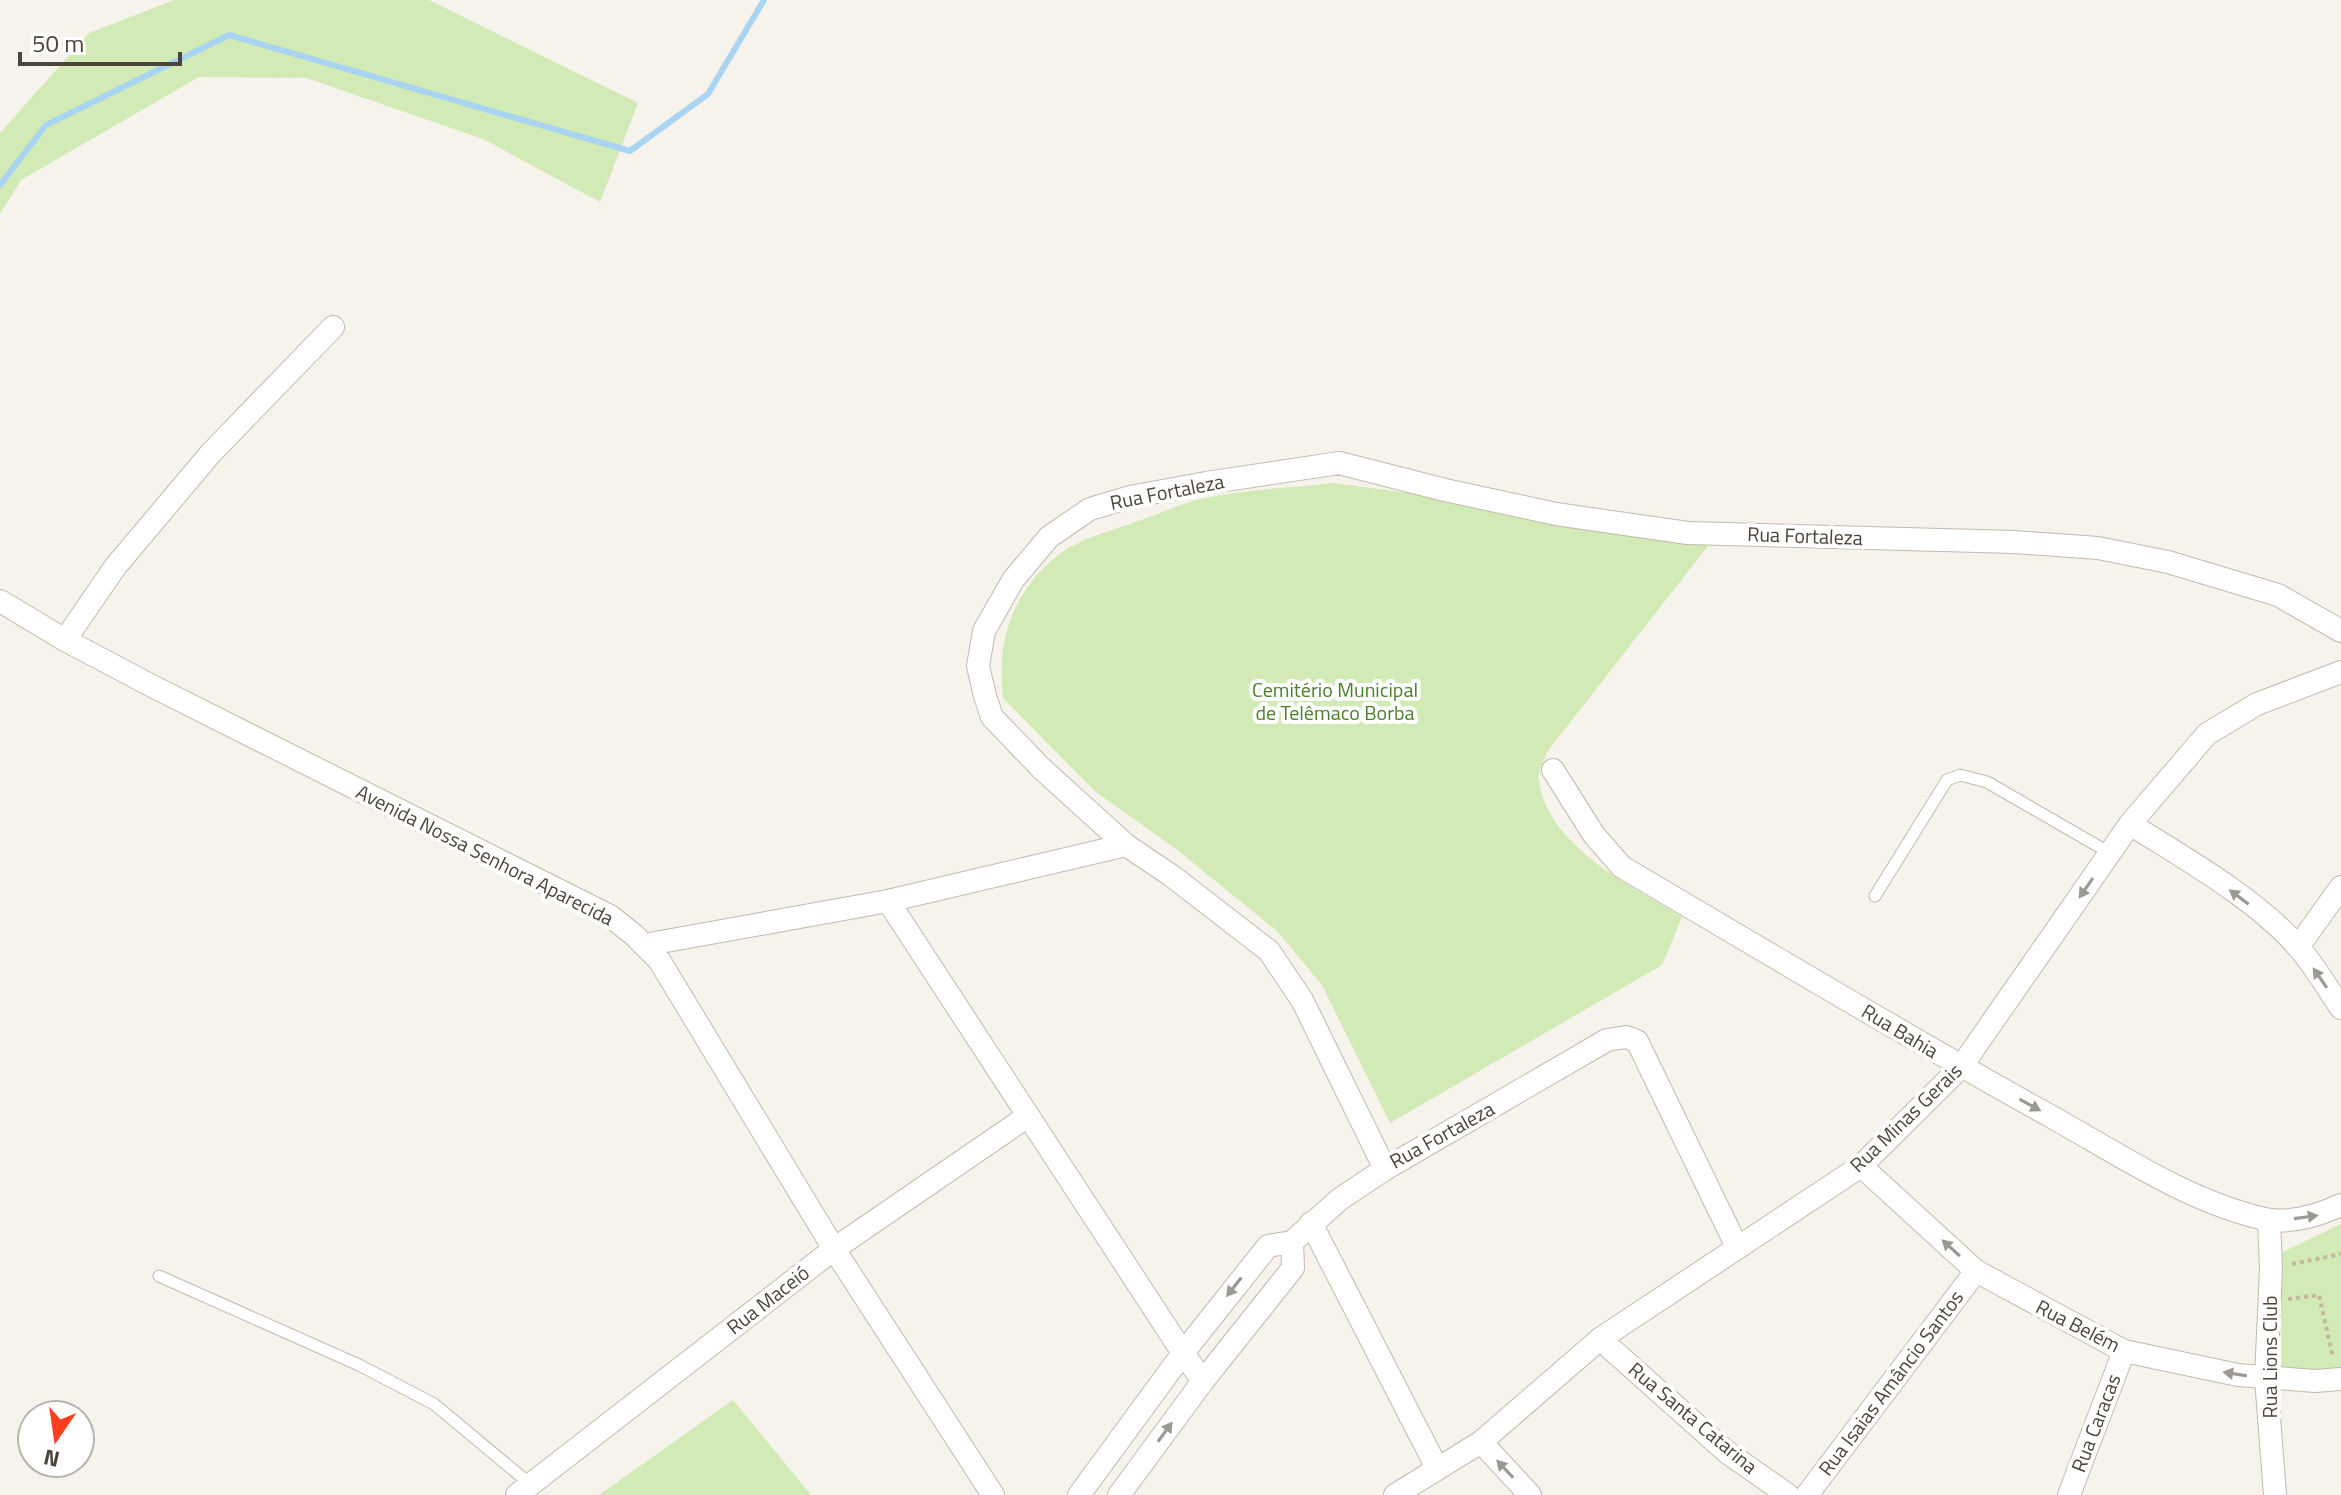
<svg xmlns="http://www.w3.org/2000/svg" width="2341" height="1495" font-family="'Titillium Web',sans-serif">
<rect width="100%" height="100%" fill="#f6f3ec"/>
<g fill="#d2eab5">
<path d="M174 0H429L638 103 600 202 483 139 306 78 199 77 21 180 0 214V133L89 33Z"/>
<path d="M1333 483 1447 498 1711 542 1547 752C1544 761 1537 773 1539 781 1548 847 1632 886 1682 917L1662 965 1390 1123 1322 985 1277 931 1176 849 1096 792 1003 698C996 643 1012 592 1057 556 1080 538 1114 530 1141 520 1162 513 1184 502 1205 498 1246 489 1291 488 1333 483Z"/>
<path d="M2341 1224V1371L2281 1367V1253Z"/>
<path d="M733 1400 811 1495H599Z"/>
</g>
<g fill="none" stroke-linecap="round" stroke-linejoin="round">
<path stroke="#a9d4f2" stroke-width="6" d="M0 185 46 125 229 35 630 151 708 94 764 0"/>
<g stroke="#c2bbae" stroke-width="13">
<g id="lane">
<path d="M1875 896 1947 780 1960 775 1987 782 2110 853"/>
<path d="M159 1276 359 1365 434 1404 530 1484"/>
</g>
</g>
<g stroke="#c2bbae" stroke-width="24">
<g id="street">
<path d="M0 601 65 640 154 687 610 916 634 935 659 960 834 1249 993 1495"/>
<path d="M65 640 115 567 211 453 333 327"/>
<path d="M1553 770 1594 835 1622 867C1765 951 1907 1037 2052 1117 2120 1155 2189 1202 2265 1219 2291 1224 2317 1216 2341 1205"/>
<path d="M2130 824C2184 858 2257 899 2299 948 2315 966 2327 988 2341 1008"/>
<path d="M888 901 1183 1353 1203 1381"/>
<path d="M644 945 888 901 1126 845"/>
<path d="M2298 947 2341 887"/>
<path d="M1861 1166 1976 1271 2124 1351 2238 1375 2315 1381 2341 1379"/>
<path d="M1385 1169 1302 1000 1269 951 1172 876 1126 845 1041 768 992 717 985 696 978 666 984 631 1013 580 1049 537 1090 509 1130 497 1206 483 1339 463 1445 490 1556 514 1688 533 2014 542 2098 548 2168 562 2278 595 2341 631"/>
<path d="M2269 1220 2271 1268 2266 1378 2275 1495"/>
<path d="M1311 1223 1437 1468"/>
<path d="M1600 1339 1728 1453 1788 1495"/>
<path d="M1481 1442 1530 1495"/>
<path d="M517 1495 834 1249 1028 1116"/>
<path d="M1079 1495 1183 1353 1268 1246 1292 1242 1340 1199 1385 1169 1607 1040 1626 1037 1637 1041 1737 1247"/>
<path d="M1119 1495 1203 1381 1293 1268 1292 1242"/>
<path d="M1395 1495 1481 1442 1600 1339 1861 1166 1961 1067 2130 824 2207 734 2257 704 2341 672"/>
<path d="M1807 1495 1976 1271"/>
<path d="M2069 1495 2124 1351"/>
</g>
</g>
<g stroke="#c4b79f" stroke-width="4" stroke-dasharray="4 4" stroke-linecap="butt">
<path d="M2292 1264 2341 1254"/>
<path d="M2288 1299 2319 1295 2333 1358"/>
</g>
<use href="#lane" stroke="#fff" stroke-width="11"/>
<use href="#street" stroke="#fff" stroke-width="22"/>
</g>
<defs><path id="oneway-solid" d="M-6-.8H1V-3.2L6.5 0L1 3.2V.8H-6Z" transform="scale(2)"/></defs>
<g fill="#9c9892">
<use href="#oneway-solid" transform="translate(2086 888) rotate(125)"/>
<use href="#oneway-solid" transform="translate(2239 897) rotate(-143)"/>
<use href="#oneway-solid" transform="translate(2320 978) rotate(-125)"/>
<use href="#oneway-solid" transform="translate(2030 1105) rotate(29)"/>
<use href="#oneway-solid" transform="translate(2306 1217) rotate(-8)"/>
<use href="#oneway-solid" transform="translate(1951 1248) rotate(-138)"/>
<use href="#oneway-solid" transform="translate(1234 1287) rotate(128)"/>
<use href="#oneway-solid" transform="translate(2235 1374) rotate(-171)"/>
<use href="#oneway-solid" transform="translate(1165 1432) rotate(-54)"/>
<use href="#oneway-solid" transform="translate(1505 1469) rotate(-133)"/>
</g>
<g text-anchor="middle" stroke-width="8" stroke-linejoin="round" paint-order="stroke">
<g font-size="20" fill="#4b4439" stroke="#fff">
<text transform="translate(1167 492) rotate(-11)" y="7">Rua Fortaleza</text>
<text transform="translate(1805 536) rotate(2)" y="7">Rua Fortaleza</text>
<text transform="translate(485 855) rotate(27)" y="7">Avenida Nossa Senhora Aparecida</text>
<text transform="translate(1900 1031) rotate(31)" y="7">Rua Bahia</text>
<text transform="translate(1906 1118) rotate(-44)" y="7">Rua Minas Gerais</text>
<text transform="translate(1442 1135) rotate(-29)" y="7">Rua Fortaleza</text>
<text transform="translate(768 1300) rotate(-38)" y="7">Rua Maceió</text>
<text transform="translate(2078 1326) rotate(27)" y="7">Rua Belém</text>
<text transform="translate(2270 1357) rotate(-90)" y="7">Rua Lions Club</text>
<text transform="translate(1891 1383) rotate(-53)" y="7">Rua Isaias Amâncio Santos</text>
<text transform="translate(1693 1418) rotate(40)" y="7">Rua Santa Catarina</text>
<text transform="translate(2096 1423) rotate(-69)" y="7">Rua Caracas</text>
</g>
<g font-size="20" fill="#4a7f2a" stroke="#fff">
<text x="1335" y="697">Cemitério Municipal<tspan x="1335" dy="23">de Telêmaco Borba</tspan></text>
</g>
</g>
<g transform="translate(56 1439) rotate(193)"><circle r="38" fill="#ffffff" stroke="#b7b4b0" stroke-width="2"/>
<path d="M0-6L14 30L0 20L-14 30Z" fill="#fc3f1d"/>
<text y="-12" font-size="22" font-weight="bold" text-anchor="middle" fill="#4b4439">N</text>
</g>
<path d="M20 52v12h160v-12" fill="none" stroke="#4b4439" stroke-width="4"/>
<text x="32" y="52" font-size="24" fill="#4b4439" stroke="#ffffff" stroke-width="6" paint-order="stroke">50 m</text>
</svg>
